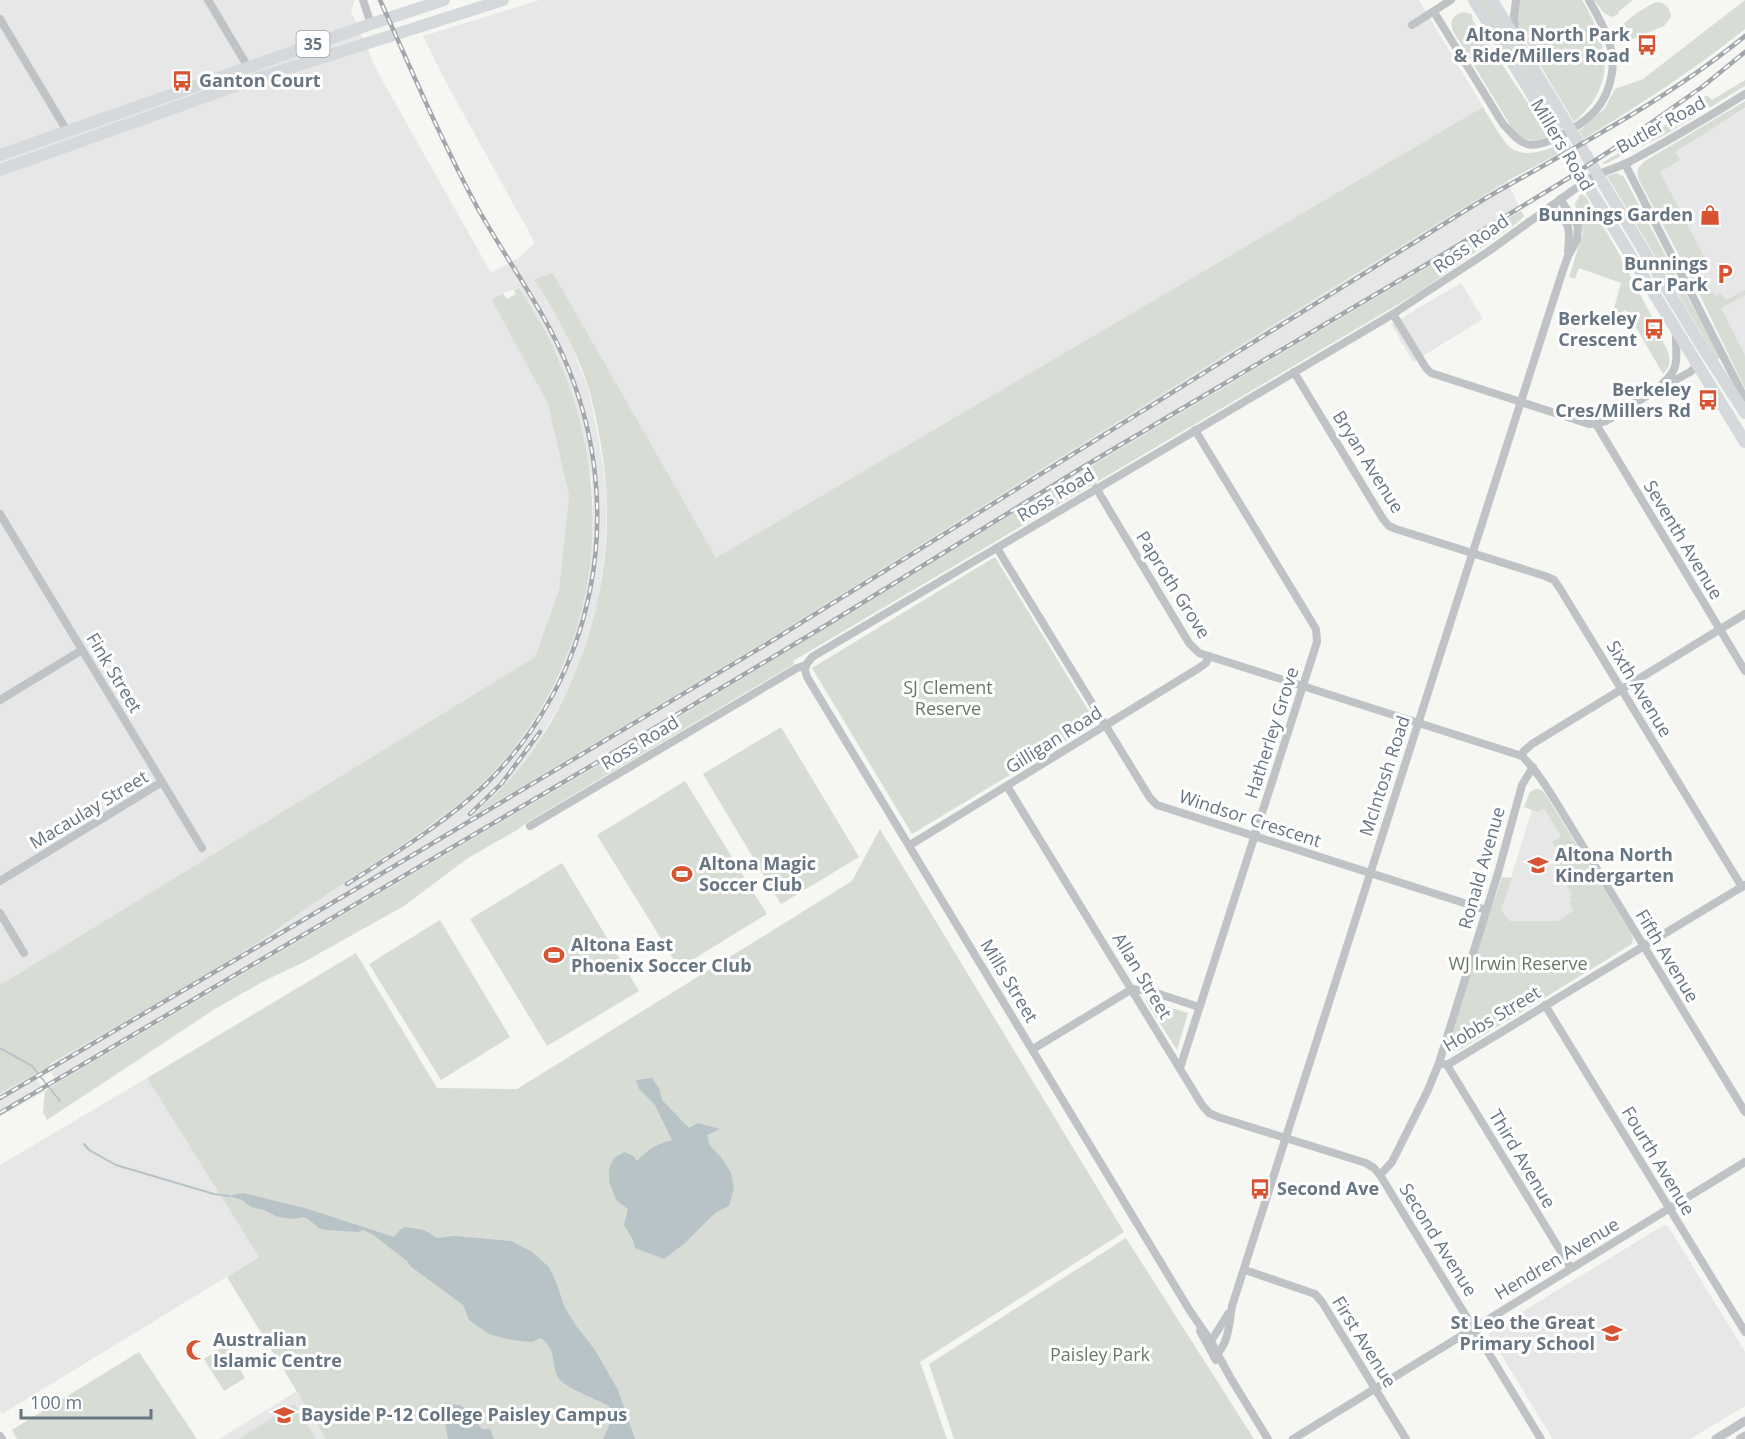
<svg xmlns="http://www.w3.org/2000/svg" width="1745" height="1439" font-family="'Open Sans',sans-serif">
<rect width="100%" height="100%" fill="#f6f6f2"/>
<g fill="#e6e7e6">
<path d="M0 0H355L351 11 376 69 491 273 520 257 535 243 442 75 423 36 540 0H1419L1483 107 716 559 553 273 534 279 568 337 588 388 599 441 605 480 607 502 605 548 599 596 592 624 579 665 567 692 540 739 521 766 499 793 479 812 758 646 1332 288 1507 181 1521 211 1023 507 648 736 57 1083 48 1066 252 946 325 895 429 827 461 801 493 772 525 734 554 689 565 664 580 617 587 586 593 533V503L592 480 582 429 558 356 545 332 519 288 503 293 493 301 548 404 569 496 559 590 535 657 0 985Z"/>
<path d="M1745 109V372L1642 170Z"/>
<path d="M1461 283 1483 319 1413 362 1391 324Z"/>
<path d="M1544 809 1561 836 1552 842 1563 860 1572 895 1574 910 1558 921H1510L1501 910 1532 810 1538 812Z"/>
<path d="M33 1074 45 1091 0 1116V1093Z"/>
<path d="M147 1078 259 1257 2 1414 0 1411V1165Z"/>
<path d="M1664 1225 1668 1226 1745 1352V1406L1690 1439H1553L1489 1335 1491 1331Z"/>
<path d="M297 1391 326 1439H219Z"/>
</g>
<g fill="#d7dcd4">
<path d="M1480 0H1486L1563 127 1560 130Z"/>
<path d="M1519 0H1582C1609 45 1618 84 1574 122L1518 28 1516 10Z"/>
<path d="M1594 0H1633L1618 12 1619 14 1611 17 1604 13Z"/>
<path d="M1745 0V29C1694 70 1639 105 1584 139L1579 131 1605 108 1615 89 1643 79Z"/>
<path d="M1657 2C1666 3 1670 8 1671 17L1664 26 1620 44 1615 35C1621 23 1645 6 1657 2Z"/>
<path d="M1463 12 1471 14 1473 18 1472 19 1543 126V130L1547 137C1534 143 1521 140 1512 128L1453 31C1449 21 1453 15 1463 12Z"/>
<path d="M1745 80V86L1663 136 1605 164 1602 163 1663 127 1707 95 1712 100Z"/>
<path d="M1745 101V108L1675 152 1680 160 1660 172 1702 253 1708 261 1699 266 1715 296 1721 294 1726 300 1745 290V295L1721 308 1745 356V389L1698 291 1639 180C1636 171 1638 167 1645 161Z"/>
<path d="M1483 107C1488 116 1504 143 1511 148 1523 157 1541 152 1553 147L1558 154 1507 181 1332 288 758 646 474 815C563 740 610 617 607 502 606 467 598 423 589 389 577 350 555 313 534 279L553 273 716 558Z"/>
<path d="M1617 173 1624 177 1720 358 1717 359 1607 176Z"/>
<path d="M1581 193 1586 197 1617 250 1652 317 1655 327 1653 329 1656 334 1658 333C1665 346 1677 361 1663 374L1626 310 1616 315 1613 312 1621 283 1579 268 1575 279 1569 277 1583 233 1575 204Z"/>
<path d="M1521 211 1524 216 1517 223 1419 292 793 661 794 664 529 821 517 830 468 858 404 906 302 963 264 981 215 1009 47 1120 43 1112 45 1091 57 1083 648 736 1023 507Z"/>
<path d="M519 288C533 311 548 333 558 358 616 490 602 640 510 753 465 808 402 844 344 883 312 903 283 926 252 946 186 988 117 1025 50 1064L48 1067 0 1093V985L535 657 559 590 569 496 548 404 492 300 503 293 507 299 516 294 514 290Z"/>
<path d="M995 557 1096 723 912 834 812 668Z"/>
<path d="M781 727 859 857 781 904 703 774Z"/>
<path d="M685 781 767 914 679 968 597 835Z"/>
<path d="M1536 789 1542 790 1549 800 1630 931 1633 938 1632 944 1458 1051H1450L1446 1045 1450 1028 1502 877 1512 878 1501 910 1510 921H1558L1574 910 1569 902 1572 900 1570 896 1572 894 1557 870 1563 860 1552 842 1561 836 1544 809 1538 812 1524 807 1530 792Z"/>
<path d="M880 829 1124 1232 920 1362 947 1439H326L227 1277 259 1257 147 1078 356 953 437 1088 517 1089 852 881Z"/>
<path d="M562 863 639 991 547 1046 470 919Z"/>
<path d="M440 920 510 1037 441 1080 369 964Z"/>
<path d="M1145 1000 1188 1013 1177 1050Z"/>
<path d="M1126 1238 1254 1439H954L929 1364Z"/>
<path d="M226 1345 245 1378 224 1391 204 1359Z"/>
<path d="M139 1352 197 1439H17L12 1430Z"/>
<path d="M294 1404 316 1439H239Z"/>
</g>
<g fill="#b8c3c7">
<path d="M652 1078 659 1088 662 1100 689 1128 698 1123 720 1129 707 1135 710 1146 721 1157 731 1173 734 1188 729 1206 715 1213 685 1243 664 1259 635 1248 633 1240 624 1225 628 1209 617 1201 609 1182V1169L614 1158 625 1152 633 1156 637 1161C648 1149 657 1144 672 1140L655 1105 639 1089 636 1080Z"/>
<path d="M243 1193 305 1208 394 1237 400 1230 405 1227 424 1230 437 1238 454 1236 511 1241 532 1252 549 1267 556 1282 565 1308 577 1327 595 1350 618 1390 635 1439H603L613 1417 609 1406C598 1400 566 1388 559 1379 551 1368 558 1351 541 1338L532 1342 511 1340 489 1334 469 1320 463 1305 410 1266 407 1261 372 1234 363 1230 358 1232 326 1230 319 1228 308 1219 303 1217 294 1219 278 1217 264 1210 251 1207 242 1200 229 1196Z"/>
<path d="M447 1403 462 1406 482 1429H490L494 1439H448L444 1415Z"/>
</g>
<g fill="none" stroke-linecap="round" stroke-linejoin="round">
<g stroke="#b8c3c7" stroke-width="2">
<path d="M0 1048 32 1066 60 1101"/>
<path d="M84 1144 89 1150 116 1165 214 1194 229 1196"/>
</g>
<g stroke="#bfc3c6" stroke-width="8">
<path d="M208 0 248 67"/>
<path d="M363 0 371 24"/>
<path d="M1434 12 1503 124C1510 131 1517 141 1527 144 1545 149 1583 124 1595 111 1604 101 1610 86 1612 73 1616 46 1601 22 1589 0"/>
<path d="M0 19 67 131"/>
<path d="M1412 25 1451 0"/>
<path d="M1515 34 1514 17 1516 0"/>
<path d="M1625 164 1741 391 1744 407"/>
<path d="M1551 206C1569 224 1571 225 1568 251"/>
<path d="M1393 314 1426 368 1431 373 1589 424H1596L1606 421 1653 392 1690 372 1698 365V363"/>
<path d="M1294 372 1383 519 1389 526 1396 529 1545 576 1554 580 1559 587 1742 887"/>
<path d="M1663 383C1682 367 1675 354 1676 332"/>
<path d="M1596 424 1745 671"/>
<path d="M1096 488 1189 643 1199 653 1522 756C1536 770 1546 786 1556 802L1745 1112"/>
<path d="M0 514 202 848"/>
<path d="M997 548 1150 798 1157 805 1486 910"/>
<path d="M806 665 805 670 807 677 1190 1311 1210 1340 1230 1377 1268 1439"/>
<path d="M0 700 82 650"/>
<path d="M1522 756 1523 752 1532 744 1745 614"/>
<path d="M1007 786 1202 1105 1209 1113 1218 1117 1366 1163 1374 1168 1380 1175 1541 1439"/>
<path d="M530 826 797 668 806 665 812 657 1393 314 1489 251 1590 178C1603 172 1616 168 1629 162 1668 141 1707 118 1745 94"/>
<path d="M910 845 1199 668 1206 663 1209 656"/>
<path d="M0 881 162 782"/>
<path d="M0 913 24 953"/>
<path d="M1545 1005 1745 1332"/>
<path d="M1033 1049 1132 989 1150 991 1199 1007"/>
<path d="M1439 1063 1447 1065 1745 885"/>
<path d="M1447 1065 1571 1268"/>
<path d="M1180 1068 1317 642 1316 629 1195 430"/>
<path d="M1380 1175 1392 1162 1428 1090 1439 1063 1498 873 1522 785 1533 767"/>
<path d="M1245 1270 1315 1294 1322 1302 1406 1439"/>
<path d="M1200 1331 1216 1360"/>
<path d="M1207 1342 1213 1338 1228 1314"/>
<path d="M1214 1357C1229 1345 1229 1324 1232 1306L1562 273 1568 256 1577 240 1578 226 1560 199"/>
<path d="M0 1436 2 1439"/>
<path d="M1293 1439 1745 1162"/>
</g>
<g stroke="#bfc3c6" stroke-width="9">
<path d="M1716 1439 1745 1421"/>
<path d="M1740 1439 1745 1436"/>
</g>
<g stroke="#d5d9dc" stroke-width="12">
<path d="M1474 0 1745 442"/>
<path d="M1492 0 1698 340 1745 413"/>
<path d="M0 155 371 24 444 0"/>
<path d="M0 170 255 79 503 0"/>
</g>
<g stroke="#a1a7ab" stroke-width="4.5">
<g id="rail">
<path d="M470 814 502 783 540 732"/>
<path d="M347 884C395 853 444 824 486 784 596 676 626 512 569 370 546 312 507 261 477 207 441 140 411 69 380 0"/>
<path d="M0 1098 349 893 770 642 1415 242C1441 226 1467 209 1493 194 1579 145 1668 99 1745 36"/>
<path d="M0 1113 601 760 823 627 1083 467 1427 264 1567 179 1628 139 1702 87 1745 52"/>
</g>
</g>
<use href="#rail" stroke="#fff" stroke-width="2" stroke-dasharray="7" stroke-linecap="butt"/>
</g>
<defs>
<g id="bus-bare" transform="scale(1.62)"><path d="M-5-6H5V4H4V6H2V4H-2V6H-4V4H-5ZM-3.5-4V0h7V-4ZM-3.5 1.2v1.5H-2V1.2ZM2 1.2v1.5H3.5V1.2Z" fill="#d85331" stroke="#fff" stroke-width="2.5" paint-order="stroke"/></g>
<g id="shop-bare" transform="scale(1.62)"><path d="M-5-2.5h2.3a2.7 3.5 0 0 1 5.4 0H5L5.5 6h-11ZM-1.5-2.5h3a1.5 2.3 0 0 0-3 0Z" fill="#d85331" stroke="#fff" stroke-width="2.5" paint-order="stroke"/></g>
<g id="parking-bare" transform="scale(1.62)"><path d="M-3.5-5.5H1a3.5 3.5 0 0 1 0 7H-1V5.5H-3.5ZM-1-3.4V-.6H.8a1.4 1.4 0 0 0 0-2.8Z" fill="#d85331" stroke="#fff" stroke-width="2.5" paint-order="stroke"/></g>
<g id="school-bare" transform="scale(1.62)"><path d="M0-5L7-2L0 1L-7-2ZM-4 1L0 2.5L4 1V4Q0 6-4 4Z" fill="#d85331" stroke="#fff" stroke-width="2.5" paint-order="stroke"/></g>
<g id="stadium-bare" transform="scale(1.62)"><path d="M0-5a6.5 5 0 1 0 0 10a6.5 5 0 1 0 0-10ZM-3.5-1.8h7v3.6h-7Z" fill="#d85331" stroke="#fff" stroke-width="2.5" paint-order="stroke"/></g>
<g id="mosque-bare" transform="scale(1.62)"><path d="M3.5-4.9A6 6 0 1 0 3.5 4.9A5 5 0 1 1 3.5-4.9Z" fill="#d85331" stroke="#fff" stroke-width="2.5" paint-order="stroke"/></g>
</defs>
<g fill-rule="evenodd">
<use href="#bus-bare" x="1647" y="45"/>
<use href="#bus-bare" x="182" y="81"/>
<use href="#shop-bare" x="1710" y="215"/>
<use href="#parking-bare" x="1725" y="274"/>
<use href="#bus-bare" x="1654" y="329"/>
<use href="#bus-bare" x="1708" y="400"/>
<use href="#school-bare" x="1538" y="865"/>
<use href="#stadium-bare" x="682" y="874"/>
<use href="#stadium-bare" x="554" y="955"/>
<use href="#bus-bare" x="1260" y="1189"/>
<use href="#school-bare" x="1612" y="1333"/>
<use href="#mosque-bare" x="196" y="1350"/>
<use href="#school-bare" x="284" y="1415"/>
</g>
<g text-anchor="middle" stroke-width="6" stroke-linejoin="round" paint-order="stroke">
<rect fill="#fff" stroke="#959fa8" stroke-width="1.5" x="296.5" y="31" width="33" height="26" rx="4.5"/>
<g font-size="16" font-weight="bold" fill="#677682">
<text x="313" y="50">35</text>
</g>
<g font-size="18" font-weight="bold" fill="#677682" stroke="#fff" text-anchor="start">
<text x="1630" y="41" text-anchor="end">Altona North Park<tspan x="1630" dy="21">&amp; Ride/Millers Road</tspan></text>
<text x="199" y="87">Ganton Court</text>
<text x="1693" y="221" text-anchor="end">Bunnings Garden</text>
<text x="1708" y="270" text-anchor="end">Bunnings<tspan x="1708" dy="21">Car Park</tspan></text>
<text x="1637" y="325" text-anchor="end">Berkeley<tspan x="1637" dy="21">Crescent</tspan></text>
<text x="1691" y="396" text-anchor="end">Berkeley<tspan x="1691" dy="21">Cres/Millers Rd</tspan></text>
<text x="1555" y="861">Altona North<tspan x="1555" dy="21">Kindergarten</tspan></text>
<text x="699" y="870">Altona Magic<tspan x="699" dy="21">Soccer Club</tspan></text>
<text x="571" y="951">Altona East<tspan x="571" dy="21">Phoenix Soccer Club</tspan></text>
<text x="1277" y="1195">Second Ave</text>
<text x="1595" y="1329" text-anchor="end">St Leo the Great<tspan x="1595" dy="21">Primary School</tspan></text>
<text x="213" y="1346">Australian<tspan x="213" dy="21">Islamic Centre</tspan></text>
<text x="301" y="1421">Bayside P-12 College Paisley Campus</text>
</g>
<g font-size="18" fill="#677682" stroke="#fff">
<text transform="translate(1661 125) rotate(-29)" y="6">Butler Road</text>
<text transform="translate(1562 145) rotate(59)" y="6">Millers Road</text>
<text transform="translate(1471 244) rotate(-35)" y="6">Ross Road</text>
<text transform="translate(1368 462) rotate(58)" y="6">Bryan Avenue</text>
<text transform="translate(1056 495) rotate(-31)" y="6">Ross Road</text>
<text transform="translate(1683 540) rotate(59)" y="6">Seventh Avenue</text>
<text transform="translate(1173 585) rotate(58)" y="6">Paproth Grove</text>
<text transform="translate(114 673) rotate(59)" y="6">Fink Street</text>
<text transform="translate(1639 689) rotate(59)" y="6">Sixth Avenue</text>
<text transform="translate(1272 733) rotate(-72)" y="6">Hatherley Grove</text>
<text transform="translate(1054 740) rotate(-32)" y="6">Gilligan Road</text>
<text transform="translate(640 743) rotate(-31)" y="6">Ross Road</text>
<text transform="translate(1385 776) rotate(-72)" y="6">McIntosh Road</text>
<text transform="translate(89 810) rotate(-31)" y="6">Macaulay Street</text>
<text transform="translate(1250 819) rotate(18)" y="6">Windsor Crescent</text>
<text transform="translate(1482 868) rotate(-74)" y="6">Ronald Avenue</text>
<text transform="translate(1667 956) rotate(59)" y="6">Fifth Avenue</text>
<text transform="translate(1142 976) rotate(59)" y="6">Allan Street</text>
<text transform="translate(1009 981) rotate(59)" y="6">Mills Street</text>
<text transform="translate(1492 1019) rotate(-31)" y="6">Hobbs Street</text>
<text transform="translate(1522 1159) rotate(59)" y="6">Third Avenue</text>
<text transform="translate(1658 1161) rotate(59)" y="6">Fourth Avenue</text>
<text transform="translate(1438 1240) rotate(58)" y="6">Second Avenue</text>
<text transform="translate(1557 1259) rotate(-31)" y="6">Hendren Avenue</text>
<text transform="translate(1364 1342) rotate(58)" y="6">First Avenue</text>
</g>
<g font-size="18" fill="#6a7965" stroke="#fff">
<text x="948" y="694">SJ Clement<tspan x="948" dy="21">Reserve</tspan></text>
<text x="1518" y="970">WJ Irwin Reserve</text>
<text x="1100" y="1361">Paisley Park</text>
</g>
</g>
<path d="M21 1409v9h130v-9" fill="none" stroke="#677682" stroke-width="3"/>
<text x="30" y="1409" font-size="18" fill="#677682" stroke="#ffffff" stroke-width="4.5" paint-order="stroke">100 m</text>
</svg>
